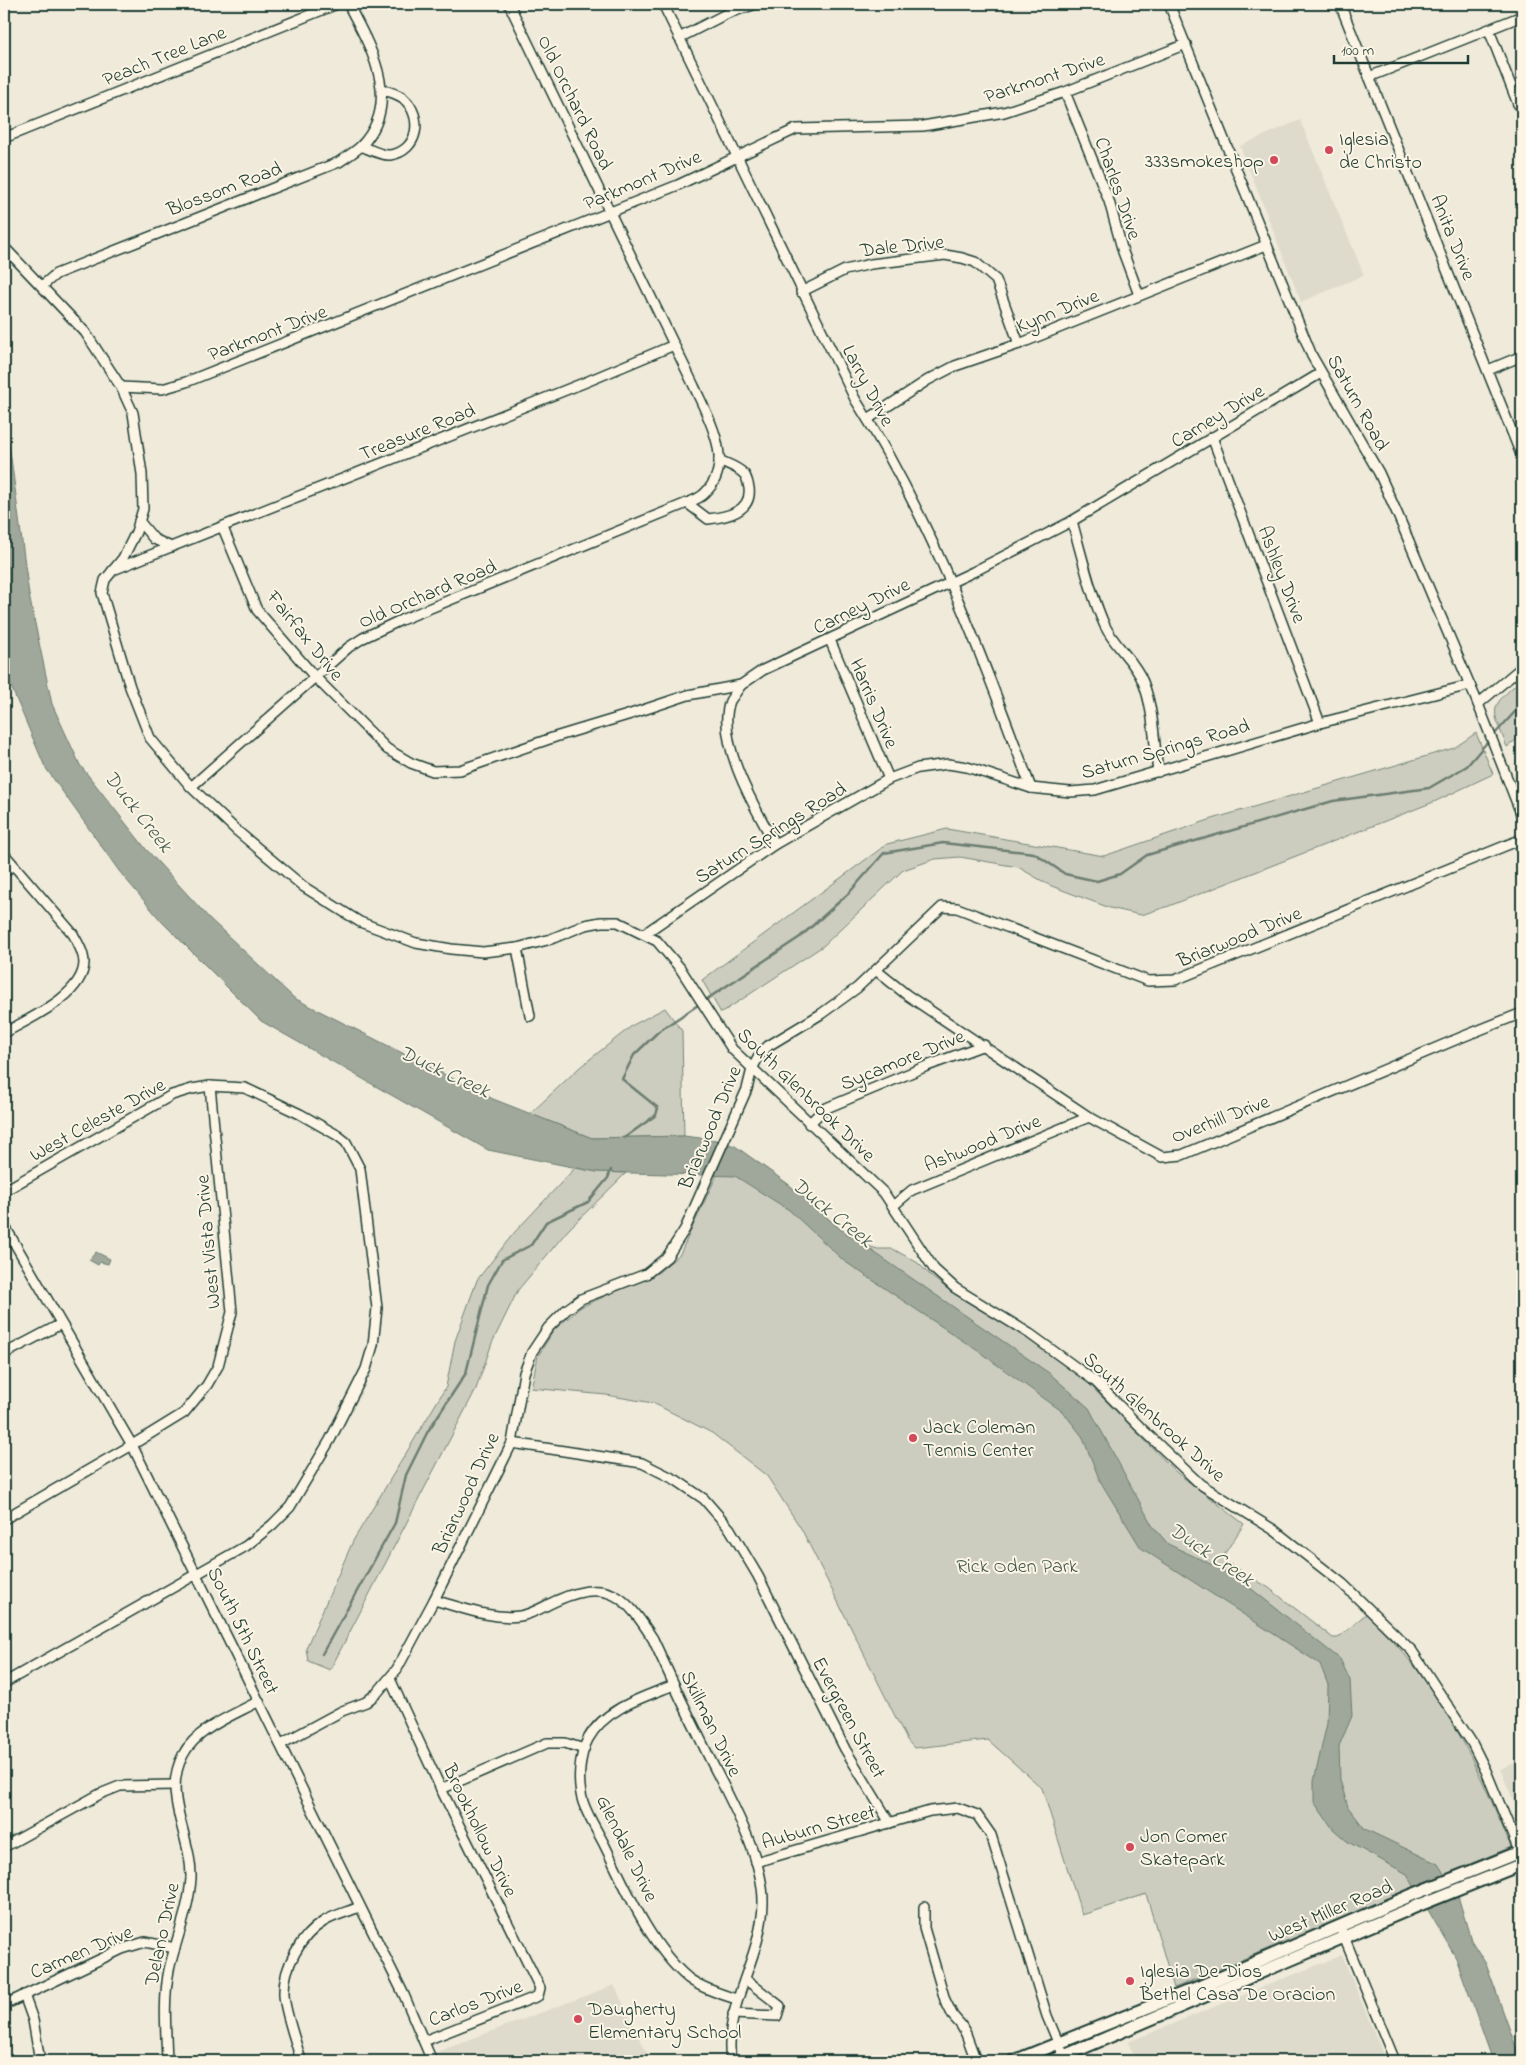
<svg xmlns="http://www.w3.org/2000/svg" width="1526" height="2065" font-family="'Indie Flower',sans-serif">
<rect width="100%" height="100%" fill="#efeada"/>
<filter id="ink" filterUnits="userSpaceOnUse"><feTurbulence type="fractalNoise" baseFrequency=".02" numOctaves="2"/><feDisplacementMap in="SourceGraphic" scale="10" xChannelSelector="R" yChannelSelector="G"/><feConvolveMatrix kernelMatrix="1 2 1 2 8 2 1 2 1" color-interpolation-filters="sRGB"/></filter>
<g filter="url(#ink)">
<g fill="#dedbcc">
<path d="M1300 120 1364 275 1301 302 1240 146Z"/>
<path d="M1522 1760V1820L1500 1769Z"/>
<path d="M1342 1955 1386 2061H1136L1128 2042Z"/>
<path d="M614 1985 651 2061H441L437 2052Z"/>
</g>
<g fill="#cccdbf" stroke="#76857a">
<path d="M1522 679V735L1507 747C1491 706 1488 709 1522 679Z"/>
<path d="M1476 733 1493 774 1436 801 1169 906 1141 915 1110 908 1049 885 1018 867 960 857 935 859 903 870 823 946 721 1013 702 980 887 844 947 829 1104 856 1209 820 1454 748Z"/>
<path d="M665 1008 682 1031 684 1136 592 1138 530 1114 580 1067 633 1025Z"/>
<path d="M731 1145 788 1184 839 1228 864 1245 878 1249H893L918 1263 933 1278 962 1299 1033 1341 1087 1382 1176 1472 1244 1524 1225 1553 1226 1562 1269 1588 1333 1638H1338L1367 1613C1384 1632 1403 1651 1418 1671 1459 1724 1485 1785 1511 1847L1174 1988 1146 1894 1082 1915 1042 1788 988 1740 914 1748 907 1740 802 1530 767 1476 712 1433 653 1403 606 1395 531 1388 538 1356 554 1330 581 1307 659 1272 680 1254Z"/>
<path d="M575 1168 597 1172 626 1173 568 1230 518 1290 492 1343 476 1389 330 1670 308 1661 306 1648 353 1541 446 1387 455 1341 477 1280 513 1234Z"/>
</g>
<g fill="#9fa89a" stroke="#6c7d71">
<path d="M4 433 9 443 29 595 52 704 80 765 146 849 209 918 294 998 493 1099 592 1138 684 1136 716 1140 735 1146 788 1184 839 1228 1049 1373 1089 1408 1152 1525 1168 1544 1234 1575 1340 1659 1350 1680 1352 1716 1339 1746 1340 1780 1348 1807 1365 1829 1438 1864 1458 1896 1471 1940 1486 1964 1521 2061H1493L1456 1958 1407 1874 1348 1842 1333 1829 1314 1802V1781L1327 1723 1328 1685 1320 1664 1141 1548 1100 1481 1082 1436 1063 1412 975 1349 844 1261 789 1210 735 1176 597 1172 488 1150 261 1021 162 922 119 871 45 767 4 670Z"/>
<path d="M96 1252 110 1259 108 1264 100 1262 98 1265 89 1260Z"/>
</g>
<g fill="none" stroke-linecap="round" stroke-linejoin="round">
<g stroke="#6c7d71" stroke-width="2.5">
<path d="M1493 736 1522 704"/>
<path d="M624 1138 656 1115 658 1108 622 1079 634 1055 659 1031 800 937 849 893 884 853 943 843 1034 853 1065 874 1097 881 1120 874 1147 855 1333 801 1429 788 1467 766 1489 740"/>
<path d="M322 1654 395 1523 406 1475 428 1431 466 1373 488 1285 502 1260 531 1245 546 1222 588 1202 608 1178 611 1170"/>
</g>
<g stroke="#1f3d34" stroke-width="12">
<g id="minor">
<path d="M663 4 855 399C931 518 982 656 1031 788"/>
<path d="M1169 4 1312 356 1379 473 1397 513 1478 704 1522 816"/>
<path d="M1340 4 1522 457"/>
<path d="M1489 30 1518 104"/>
<path d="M679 38 728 13 756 4"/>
<path d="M1369 77 1522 16"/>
<path d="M1065 92 1109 201 1123 252 1139 295"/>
<path d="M4 138 337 4"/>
<path d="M361 146C369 149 382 156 390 155 419 151 424 116 403 98 398 94 389 92 382 89"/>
<path d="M4 247 85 332 121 387 133 413 142 474 143 509 136 532 123 558 105 580 102 593 130 687 150 738 191 787 236 830 304 887 360 922 416 943 451 949 483 952 517 948 551 939 585 925 601 922H618L657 941 680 968 732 1049 884 1193 934 1269 955 1288 1030 1334 1096 1382 1140 1427 1200 1484 1274 1530 1343 1584 1412 1651 1472 1743 1486 1771 1522 1858"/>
<path d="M42 286 56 274 339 162C346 157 355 152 361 146 403 102 371 48 348 4"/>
<path d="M801 292 845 270 871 264 945 255 962 258 975 262 996 280 1019 344"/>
<path d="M1488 370 1522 356"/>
<path d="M121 387 162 389 186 382 678 185 796 129 923 126 1004 112 1065 92 1186 44"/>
<path d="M868 419 928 380 955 366 1019 344 1266 245"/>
<path d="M1212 437 1320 723"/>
<path d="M687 503 708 519C726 517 752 512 749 488 748 483 747 476 743 473 737 467 727 464 719 460"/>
<path d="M139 521 154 539 171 547"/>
<path d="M1072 521C1081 553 1091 596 1105 626 1115 647 1135 661 1143 682 1154 710 1154 743 1158 772"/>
<path d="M223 528 257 610 314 676 387 749 411 763 433 771 460 770 555 737 631 714 688 695 741 685 763 670 973 572 1072 521 1321 373"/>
<path d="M113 570 586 382 674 345"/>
<path d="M830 640 889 779"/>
<path d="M741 685C738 690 733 696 730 701 715 741 756 810 775 844"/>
<path d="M1478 704 1522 667"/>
<path d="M191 787 349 647 363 638 401 620 687 503C692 501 700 498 704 494 737 464 708 418 694 386L509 4"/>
<path d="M4 854 73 934C78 943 84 953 84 963 83 996 28 1019 4 1033"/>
<path d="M4 872 13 865"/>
<path d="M644 934 775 844 889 779 918 768 948 764 967 767 1031 788 1070 792 1095 790 1320 723 1470 685"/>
<path d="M517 948 530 1016"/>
<path d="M877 971 907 995 1089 1117 1162 1157 1182 1155 1462 1037 1522 1013"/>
<path d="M809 1124 824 1109 927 1066 984 1045"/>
<path d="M4 1191 172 1095 192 1089 210 1086 245 1088 300 1114 337 1135 346 1142 360 1169 377 1308 373 1345 366 1369 330 1440 290 1507 272 1525 246 1546 4 1683"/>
<path d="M893 1206 912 1190 1089 1117"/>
<path d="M4 1225 132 1445 404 1995 432 2061"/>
<path d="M4 1354 61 1324"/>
<path d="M512 1443 642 1463 676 1480 704 1499 730 1529 758 1576 845 1749 890 1823"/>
<path d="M4 1519 132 1445 184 1413 207 1385 218 1366 232 1312 210 1086"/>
<path d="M434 1600C460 1607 492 1620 520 1616 533 1614 546 1605 558 1600 609 1577 627 1598 653 1639 671 1679 690 1719 710 1759 730 1799 764 1859 763 1903 762 1959 723 2004 731 2061"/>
<path d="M390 1679 441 1789 540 1988 538 1996 424 2041"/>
<path d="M674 1685C644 1697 605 1708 588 1739 579 1756 577 1783 583 1802 588 1817 598 1832 605 1846 626 1889 651 1947 688 1978 701 1988 721 1994 736 1999"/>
<path d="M281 1744 342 1711 366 1702 377 1693 397 1669 434 1600 512 1443 524 1373 532 1352 548 1328 566 1310 581 1299 646 1274 667 1257 685 1229 747 1089 752 1069 760 1054 768 1046 821 1014 857 988 942 907 957 908 1148 981 1175 980 1522 839"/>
<path d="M441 1789 547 1743H565L584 1749"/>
<path d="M4 1847 100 1794 120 1786 175 1785"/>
<path d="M756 1862 930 1811 958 1808 977 1815 991 1835 1047 2016 1066 2061"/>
<path d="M924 1907V1928L945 2000 953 2016 961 2025 966 2034 976 2061"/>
<path d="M1340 1927 1395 2061"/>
<path d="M24 1995 33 2020 40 2061"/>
<path d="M4 2005 122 1949 145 1942 175 1948"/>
<path d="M733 2014 777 2016 780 2006 745 1979"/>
<path d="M167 2061C166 2031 163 2000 169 1970 176 1939 189 1910 191 1878 192 1836 161 1796 183 1755 197 1728 234 1715 259 1701"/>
<path d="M301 2061C297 2044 284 2010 284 1994 283 1968 301 1935 323 1922 334 1915 348 1912 359 1907"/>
</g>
</g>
<g stroke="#1f3d34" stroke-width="15">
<g id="major">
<path d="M1014 2061 1201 1986 1412 1895 1522 1851"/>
<path d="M1052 2061 1417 1906 1522 1864"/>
</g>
</g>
<use href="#minor" stroke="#fcf5e5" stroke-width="9"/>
<use href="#major" stroke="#fcf5e5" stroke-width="11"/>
</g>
</g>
<g fill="#d1495b" stroke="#fcf5e5" stroke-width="2">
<circle cx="1329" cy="150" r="5"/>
<circle cx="1274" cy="160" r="5"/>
<circle cx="913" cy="1438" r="5"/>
<circle cx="1130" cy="1847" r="5"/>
<circle cx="1130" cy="1981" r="5"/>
<circle cx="578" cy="2019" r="5"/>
</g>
<g text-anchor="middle" stroke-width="4" stroke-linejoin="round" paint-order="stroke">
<g font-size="20" fill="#1f3d34" stroke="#fcf5e5">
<text transform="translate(164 55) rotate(-22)" y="7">Peach Tree Lane</text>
<text transform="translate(1044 77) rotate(-18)" y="7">Parkmont Drive</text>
<text transform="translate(576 102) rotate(64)" y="7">Old Orchard Road</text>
<text transform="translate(642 179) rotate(-23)" y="7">Parkmont Drive</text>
<text transform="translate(224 188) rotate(-21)" y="7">Blossom Road</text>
<text transform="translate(1119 188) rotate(71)" y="7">Charles Drive</text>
<text transform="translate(1454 237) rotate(68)" y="7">Anita Drive</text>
<text transform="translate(902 245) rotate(-6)" y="7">Dale Drive</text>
<text transform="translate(1057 310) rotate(-22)" y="7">Kynn Drive</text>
<text transform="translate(267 332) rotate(-21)" y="7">Parkmont Drive</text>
<text transform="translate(869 385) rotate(62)" y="7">Larry Drive</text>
<text transform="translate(1359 402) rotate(61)" y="7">Saturn Road</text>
<text transform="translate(1217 415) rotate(-31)" y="7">Carney Drive</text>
<text transform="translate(417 431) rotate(-22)" y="7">Treasure Road</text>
<text transform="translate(1283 574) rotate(69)" y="7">Ashley Drive</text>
<text transform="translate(427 593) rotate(-23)" y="7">Old Orchard Road</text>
<text transform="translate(861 605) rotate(-26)" y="7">Carney Drive</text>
<text transform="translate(306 635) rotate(51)" y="7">Fairfax Drive</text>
<text transform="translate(875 703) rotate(67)" y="7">Harris Drive</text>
<text transform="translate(1165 748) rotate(-16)" y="7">Saturn Springs Road</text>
<text transform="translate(770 832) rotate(-32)" y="7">Saturn Springs Road</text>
<text transform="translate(1239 936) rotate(-22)" y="7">Briarwood Drive</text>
<text transform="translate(902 1059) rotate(-22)" y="7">Sycamore Drive</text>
<text transform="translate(807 1094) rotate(44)" y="7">South Glenbrook Drive</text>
<text transform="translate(1220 1118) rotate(-21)" y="7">Overhill Drive</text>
<text transform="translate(97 1119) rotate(-29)" y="7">West Celeste Drive</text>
<text transform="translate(709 1127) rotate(-67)" y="7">Briarwood Drive</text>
<text transform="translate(982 1142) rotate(-22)" y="7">Ashwood Drive</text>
<text transform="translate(207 1242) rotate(-95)" y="7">West Vista Drive</text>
<text transform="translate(1155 1416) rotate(42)" y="7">South Glenbrook Drive</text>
<text transform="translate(465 1493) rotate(-65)" y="7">Briarwood Drive</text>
<text transform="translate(244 1630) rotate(64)" y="7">South 5th Street</text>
<text transform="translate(850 1717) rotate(62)" y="7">Evergreen Street</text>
<text transform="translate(712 1723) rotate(64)" y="7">Skillman Drive</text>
<text transform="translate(818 1826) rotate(-16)" y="7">Auburn Street</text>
<text transform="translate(481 1830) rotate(64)" y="7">Brookhollow Drive</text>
<text transform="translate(628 1848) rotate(64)" y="7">Glendale Drive</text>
<text transform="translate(1330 1910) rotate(-23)" y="7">West Miller Road</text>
<text transform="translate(161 1934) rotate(-78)" y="7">Delano Drive</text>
<text transform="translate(81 1951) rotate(-23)" y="7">Carmen Drive</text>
<text transform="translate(475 2002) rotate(-21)" y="7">Carlos Drive</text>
</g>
<g font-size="20" fill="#1f3d34" stroke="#fcf5e5" text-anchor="start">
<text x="1339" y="145">Iglesia<tspan x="1339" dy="23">de Christo</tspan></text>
<text x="1264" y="167" text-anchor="end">333smokeshop</text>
<text x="923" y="1433">Jack Coleman<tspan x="923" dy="23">Tennis Center</tspan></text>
<text x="1140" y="1842">Jon Comer<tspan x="1140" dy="23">Skatepark</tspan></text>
<text x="1140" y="1977">Iglesia De Dios<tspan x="1140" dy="23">Bethel Casa De Oracion</tspan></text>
<text x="588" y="2015">Daugherty<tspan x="588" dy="23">Elementary School</tspan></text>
</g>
<g font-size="20" fill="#425a50" stroke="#fcf5e5">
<text x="1017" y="1572">Rick Oden Park</text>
</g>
<g font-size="21" font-style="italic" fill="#455d53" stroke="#fcf5e5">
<text transform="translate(139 811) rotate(52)" y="7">Duck Creek</text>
<text transform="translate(445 1071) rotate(25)" y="7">Duck Creek</text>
<text transform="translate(833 1212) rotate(39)" y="7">Duck Creek</text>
<text transform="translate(1212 1554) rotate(34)" y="7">Duck Creek</text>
</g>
</g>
<rect width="1526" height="2065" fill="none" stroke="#fcf5e5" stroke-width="20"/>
<rect x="10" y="10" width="1506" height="2045" fill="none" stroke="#1f3d34" stroke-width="2" filter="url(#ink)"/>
<path d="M1334 55v8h134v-8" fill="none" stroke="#1f3d34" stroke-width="2.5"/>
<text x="1341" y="55" font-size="15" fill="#1f3d34" stroke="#fcf5e5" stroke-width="4" paint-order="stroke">100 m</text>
</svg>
